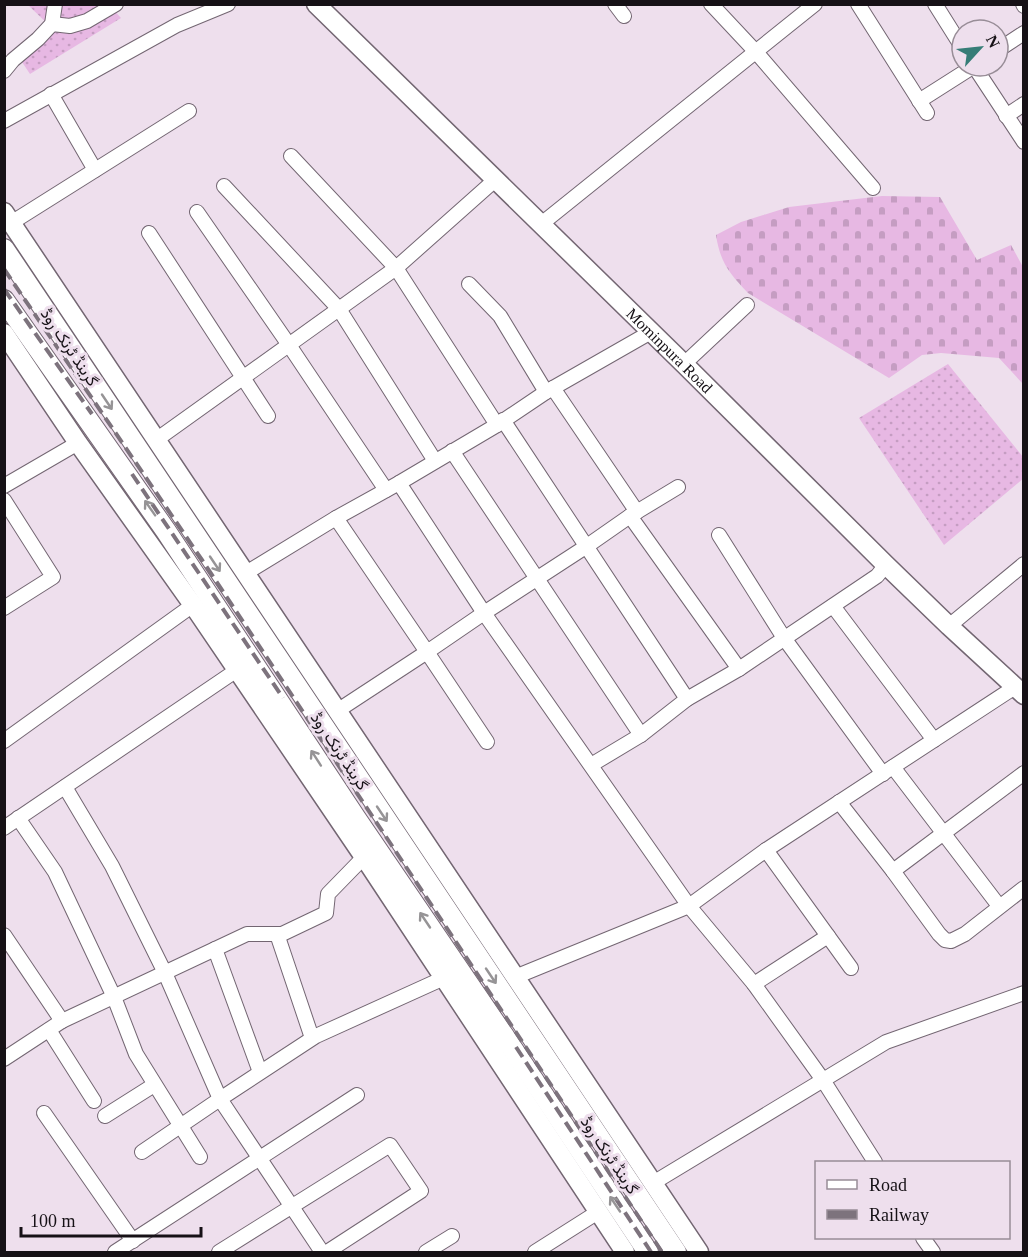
<svg xmlns="http://www.w3.org/2000/svg" width="1028" height="1257" font-family="'Times New Roman',Vazirmatn,serif">
<defs>
<pattern id="grass-dots" width="8" height="8" patternUnits="userSpaceOnUse" patternTransform="scale(1.5)"><rect width="8" height="8" fill="#e7b8e3"/><path d="M2 2h.1M6 6h.1" fill="none" stroke="#c59dc2" stroke-width="1.8" stroke-linecap="round"/></pattern>
<pattern id="cemetery-stones" width="16" height="16" patternUnits="userSpaceOnUse" patternTransform="scale(1.5)"><rect width="16" height="16" fill="#e7b8e3"/><path d="M2 7V4a2 2 0 0 1 4 0v3zM10 15v-3a2 2 0 0 1 4 0v3z" fill="#c59dc2"/></pattern>
</defs>
<rect width="100%" height="100%" fill="#eedfed"/>
<g fill="url(#grass-dots)">
<path d="M28 5H109L121 18 30 74 20 59 53 29Z"/>
<path d="M948 364 1023 457 1024 478 944 545 859 418Z"/>
</g>
<path fill="url(#cemetery-stones)" d="M882 196 940 197 977 260 1011 245 1023 267V384L999 358 941 353 922 355 889 378 748 293C729 273 720 262 716 235L741 222 789 207Z"/>
<g fill="none" stroke-linecap="round" stroke-linejoin="round">
<g stroke="#736672" stroke-width="16">
<g id="street">
<path d="M615 4 624 16"/>
<path d="M711 4 756 52 873 188"/>
<path d="M858 4 927 113"/>
<path d="M935 4 962 47"/>
<path d="M1023 4 1024 6"/>
<path d="M52 24 70 26 87 21 116 4"/>
<path d="M998 50 1024 33"/>
<path d="M974 66 1024 142"/>
<path d="M4 71 13 60 38 39 52 24 55 4"/>
<path d="M51 94 95 170"/>
<path d="M919 101 974 66"/>
<path d="M1006 116 1024 104"/>
<path d="M4 121 177 25 228 4"/>
<path d="M291 156 396 268 497 425"/>
<path d="M224 186 339 309 435 461"/>
<path d="M197 212 289 345 386 490"/>
<path d="M11 223 189 111"/>
<path d="M540 225 815 4"/>
<path d="M149 233 268 416"/>
<path d="M469 284 500 316 546 392"/>
<path d="M684 364 747 305"/>
<path d="M553 388 637 512"/>
<path d="M503 420 687 699"/>
<path d="M156 440 396 268 495 180"/>
<path d="M452 451 641 735"/>
<path d="M399 483 484 613 689 906 754 984 823 1080 875 1162"/>
<path d="M4 486 78 443"/>
<path d="M4 500 53 577 4 608"/>
<path d="M630 516 739 669"/>
<path d="M336 518 427 652 484 613 587 546 630 516 678 487"/>
<path d="M719 535 784 638 883 774"/>
<path d="M246 573 336 518 399 483 497 425 546 392 651 332"/>
<path d="M833 606 934 740"/>
<path d="M949 626 1024 564"/>
<path d="M337 711 427 652 487 742"/>
<path d="M4 741 193 605"/>
<path d="M591 765 641 735 687 699 739 669 877 576 886 565"/>
<path d="M893 767 999 906"/>
<path d="M65 787 112 866 165 973 220 1099 142 1152"/>
<path d="M839 802 893 871 939 934 945 940 951 941 965 934 1024 888"/>
<path d="M18 818 55 872 114 997 136 1054 200 1157"/>
<path d="M4 828 237 670"/>
<path d="M766 850 851 968"/>
<path d="M893 871 1024 773"/>
<path d="M277 934 312 1038"/>
<path d="M4 935 62 1021"/>
<path d="M215 949 260 1072"/>
<path d="M515 977 689 906 766 850 1015 687"/>
<path d="M754 984 828 936"/>
<path d="M49 1030 94 1101"/>
<path d="M4 1059 62 1021 247 934H282L326 913 328 894 364 857"/>
<path d="M44 1113 133 1241"/>
<path d="M105 1116 154 1085"/>
<path d="M653 1183 886 1042 1024 993"/>
<path d="M923 1238 933 1252"/>
<path d="M115 1252 357 1095"/>
<path d="M219 1252 390 1145 421 1191 327 1252"/>
<path d="M322 1252 220 1099 316 1036 444 978"/>
<path d="M426 1252 452 1236"/>
<path d="M535 1252 598 1212"/>
</g>
</g>
<g stroke="#736672" stroke-width="21">
<g id="secondary">
<path id="s1" d="M316 4 684 364 886 565 949 626 1024 695"/>
<path d="M4 212 699 1252"/>
<path d="M4 333 78 443 193 605 364 857 625 1252"/>
</g>
</g>
<g stroke="#736672" stroke-width="22">
<g id="primary">
<path d="M4 249 676 1252"/>
<path d="M4 300 166 531 355 817 504 1036 648 1252"/>
</g>
</g>
<use href="#street" stroke="#fff" stroke-width="14"/>
<use href="#secondary" stroke="#fff" stroke-width="18"/>
<use href="#primary" stroke="#fff" stroke-width="20"/>
<g stroke="#7d737d" stroke-width="4" stroke-dasharray="12 6" stroke-linecap="butt">
<path d="M4 269 202 560 662 1252"/>
<path d="M4 289 92 414"/>
<path d="M132 474 283 698"/>
<path d="M516 1047 651 1252"/>
</g>
</g>
<defs><path id="oneway-shaft" d="M-6 0H5M1.5-3L5.5 0L1.5 3" fill="none" stroke-width="1.6" stroke-linecap="round" stroke-linejoin="round" transform="scale(1.5)"/></defs>
<g stroke="#969496">
<use href="#oneway-shaft" transform="translate(107 402) rotate(56)"/>
<use href="#oneway-shaft" transform="translate(150 508) rotate(-125)"/>
<use href="#oneway-shaft" transform="translate(215 564) rotate(56)"/>
<use href="#oneway-shaft" transform="translate(316 758) rotate(-123)"/>
<use href="#oneway-shaft" transform="translate(382 814) rotate(56)"/>
<use href="#oneway-shaft" transform="translate(425 920) rotate(-124)"/>
<use href="#oneway-shaft" transform="translate(491 976) rotate(56)"/>
<use href="#oneway-shaft" transform="translate(615 1204) rotate(-124)"/>
</g>
<g text-anchor="middle" stroke-width="6" stroke-linejoin="round" paint-order="stroke">
<g font-size="16" fill="#161116" stroke="#eedfed">
<text transform="translate(70 347) rotate(56)" y="6">گرینڈ ٹرنک روڈ</text>
<text dy="6" stroke="none"><textPath href="#s1" startOffset="495">Mominpura Road</textPath></text>
<text transform="translate(340 751) rotate(56)" y="6">گرینڈ ٹرنک روڈ</text>
<text transform="translate(610 1155) rotate(56)" y="6">گرینڈ ٹرنک روڈ</text>
</g>
</g>
<rect width="1028" height="1257" fill="none" stroke="#161116" stroke-width="12"/>
<rect x="815" y="1161" width="195" height="78" fill="#eedfed" stroke="#988d97" stroke-width="1.5"/>
<rect x="827" y="1180" width="30" height="9" fill="#ffffff" stroke="#988d97" stroke-width="1.5"/>
<text x="869" y="1191" font-size="18" fill="#161116">Road</text>
<rect x="827" y="1210" width="30" height="9" fill="#7d737d" stroke="#988d97" stroke-width="1.5"/>
<text x="869" y="1221" font-size="18" fill="#161116">Railway</text>
<g transform="translate(980 48) rotate(63)"><circle r="28" fill="#eedfed" stroke="#988d97" stroke-width="1.5"/>
<path d="M0-4.5L10 22L0 15L-10 22Z" fill="#367d77"/>
<text y="-9" font-size="16" font-weight="bold" text-anchor="middle" fill="#161116">N</text>
</g>
<path d="M21 1227v9h180v-9" fill="none" stroke="#161116" stroke-width="3"/>
<text x="30" y="1227" font-size="18" fill="#161116" stroke="#eedfed" stroke-width="4.5" paint-order="stroke">100 m</text>
</svg>
